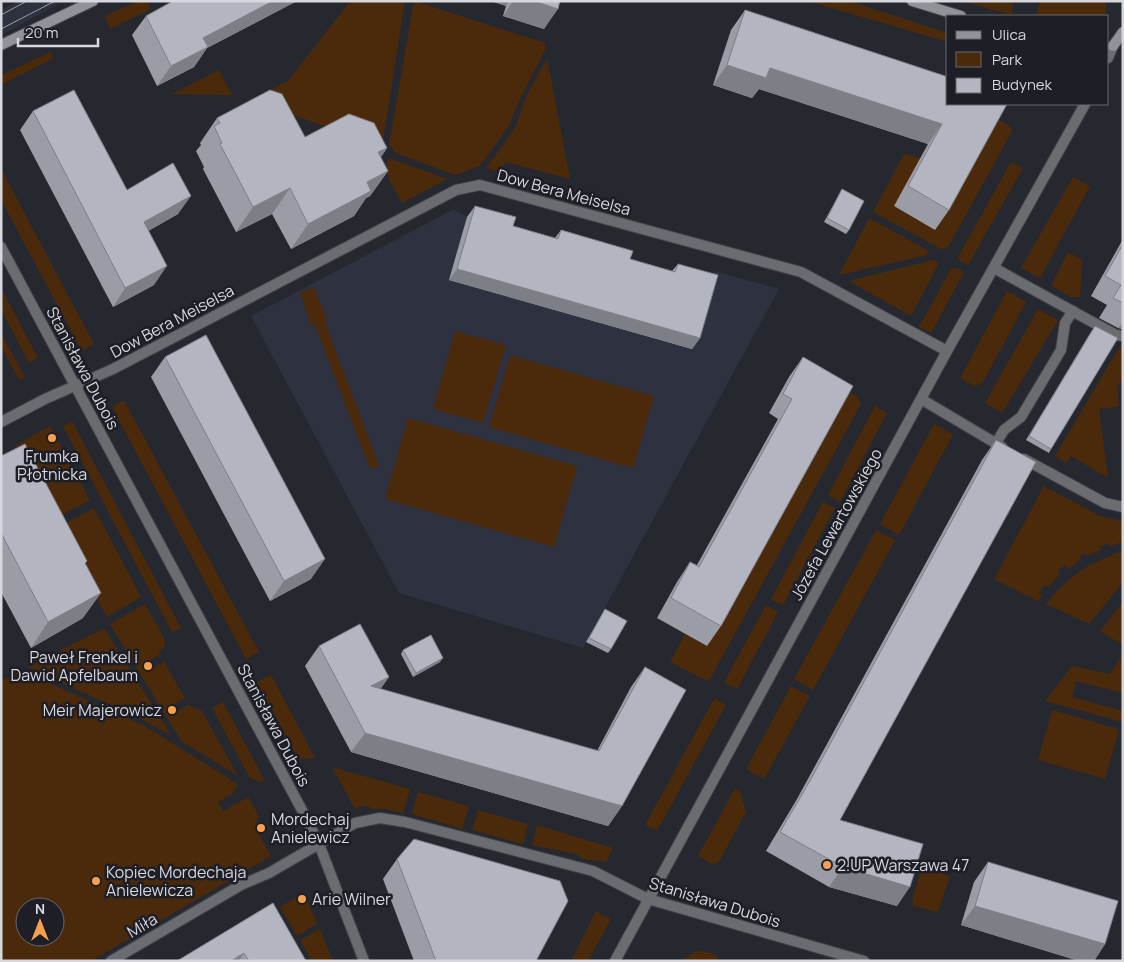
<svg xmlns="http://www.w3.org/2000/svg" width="1124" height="962" font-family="Manrope,sans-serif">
<rect width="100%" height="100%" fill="#262830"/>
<g fill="#2e313f">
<path d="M19 1H64L1 35V10Z"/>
<path d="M454 209 467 217 710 286 714 271 779 289 583 648 399 593 251 316Z"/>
</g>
<g fill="#4b2a0c" fill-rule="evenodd">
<path d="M139 1H147L151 9 110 29 104 16Z"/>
<path d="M350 1H405L382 146 250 100 288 81Z"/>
<path d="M414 1 545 43V50L521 97 508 127 480 166 455 175 396 153 389 145Z"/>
<path d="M807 1H849L948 33V42Z"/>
<path d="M962 1H1014L1011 15Z"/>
<path d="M1040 1H1106V16H1036Z"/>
<path d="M50 52 54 58 1 85V75Z"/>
<path d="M547 58 570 179 506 162 497 171 486 168 515 128 526 97Z"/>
<path d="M219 70 232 95 172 94Z"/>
<path d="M996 118 1011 127 1012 131 948 247 941 249 873 212 904 154 920 158Z"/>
<path d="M389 158 447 179 402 203C396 191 381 172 389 158Z"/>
<path d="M1011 162 1023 168 968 265 959 260 958 257Z"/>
<path d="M1 169 94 344 82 351 1 200Z"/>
<path d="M1073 177 1090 186 1040 278 1021 268Z"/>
<path d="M869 218 927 250 929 252 927 255 839 275Z"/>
<path d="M1068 252 1082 260 1080 297H1071L1051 285Z"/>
<path d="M933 260 939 263 911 316 849 281Z"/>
<path d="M957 268 964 272 931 333 919 327 951 269Z"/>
<path d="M314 287 327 320 325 322 379 466 370 469 315 325 312 326 300 293Z"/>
<path d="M1 288 38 358 29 363 1 309Z"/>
<path d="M1007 291 1026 302 983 382 975 386 960 378Z"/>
<path d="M1038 309 1058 320 1002 413 985 403Z"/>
<path d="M455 331 506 345 483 423 433 409Z"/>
<path d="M1 333 25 377 19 380 1 346Z"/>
<path d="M1120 346H1123V378L1117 387 1119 406 1099 409 1108 478 1071 456 1066 463 1055 456Z"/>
<path d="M510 355 654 396 633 468 489 427Z"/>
<path d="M825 379 858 397 861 404 710 679 705 680 670 662 685 634 707 646Z"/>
<path d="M124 400 259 652 246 659 112 407Z"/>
<path d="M875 406 887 413 840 502 828 495Z"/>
<path d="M408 418 577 466 554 547 385 499Z"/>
<path d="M72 421 181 628 172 632 63 426Z"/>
<path d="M934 424 953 434 899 535 880 524Z"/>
<path d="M50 426 90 500 55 519 16 445Z"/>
<path d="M1044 486 1100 516 1123 521V542L1110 546 1108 543 1100 547 1101 550 1087 556 1086 553 1079 557 1080 560 1068 569 1065 565 1058 570 1060 574 1048 587 1045 585 1039 592 1042 595 1038 601 994 579Z"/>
<path d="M823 502 835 508 783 605 771 599Z"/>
<path d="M94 508 141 597 107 617 59 527Z"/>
<path d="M876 530 895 540 813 690 794 679Z"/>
<path d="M1123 551V582L1089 624 1046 604C1070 574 1087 564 1123 551Z"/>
<path d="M1123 602V645L1100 631Z"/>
<path d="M145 604 165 640 164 648 158 652 160 655 143 664 146 671 164 662 185 698 167 708 171 715 188 705 202 711 238 776 181 741 110 624Z"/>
<path d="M766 605 778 612 737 689 724 682Z"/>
<path d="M104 628 171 735 141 719 28 667Z"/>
<path d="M1122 655 1123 693 1076 681 1072 697 1123 711V722L1045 701 1072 666 1110 674Z"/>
<path d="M22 671 143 725 238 784 232 794 218 802 223 811 248 797 259 816 255 827 271 856 91 961H1V681ZM25 907H55V937H25Z"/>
<path d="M271 675 315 758 299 759 257 682Z"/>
<path d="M791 686 810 696 764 779 746 769Z"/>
<path d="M714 699 726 705 657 831 645 825Z"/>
<path d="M223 702 264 779 260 782 250 778 212 708Z"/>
<path d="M1052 710 1119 729 1105 779 1038 760Z"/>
<path d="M332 767 410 789 403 813 385 809H371V807L361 806 355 809Z"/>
<path d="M735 788 740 791 746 812 720 860 714 865 698 856Z"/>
<path d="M418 792 469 806 462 829 412 814Z"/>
<path d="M478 810 528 824 523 844 472 830Z"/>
<path d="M537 825 613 848 606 862 583 859 576 854 532 845Z"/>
<path d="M922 867 950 876 939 909 936 912 914 906 912 900Z"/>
<path d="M302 894 308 901 317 924 297 936 280 907Z"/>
<path d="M596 911 611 919 588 961H571Z"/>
<path d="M320 929 333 961H312L300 940Z"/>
<path d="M704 951 716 955 719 961H681L695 952Z"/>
</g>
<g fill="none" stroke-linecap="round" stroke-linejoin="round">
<g stroke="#42444c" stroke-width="12">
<g id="lane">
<path d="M921 399 1002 447"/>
<path d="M1024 459 1105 503 1123 507"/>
</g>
</g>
<g stroke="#42444c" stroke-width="12">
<g id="street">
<path d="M1108 58 1113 46"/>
<path d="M1 247 303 812 319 844 364 961"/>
<path d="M994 268 1116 335 1123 336"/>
<path d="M1 422 45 399 113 369 456 190 480 185 801 272 947 351"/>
<path d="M996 443 1004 430 1021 417 1061 350 1065 323 1073 311"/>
<path d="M111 961 241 885 269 873 355 823 380 818 405 822 593 871 648 899 864 961"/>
<path d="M615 961 947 351 1085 104"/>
</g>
</g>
<g stroke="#42444c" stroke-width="12">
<g id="secondary">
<path d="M912 1 961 16"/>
<path d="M1 45 93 1"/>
<path d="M1113 46 1123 32"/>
</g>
</g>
<use href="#lane" stroke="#6b6c70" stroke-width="10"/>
<use href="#street" stroke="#6b6c70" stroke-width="10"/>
<use href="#secondary" stroke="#919399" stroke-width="10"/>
<g stroke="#9c9ea4" stroke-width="1">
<path d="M1 15 27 1"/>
<path d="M1 29 55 1"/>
</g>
</g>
<g fill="#9a9da5">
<path d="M173 1H297L207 48 194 67 157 86 132 35 146 16Z"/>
<path d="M491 1H560L544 29 503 16 506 6Z"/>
<path d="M745 10 948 77 949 210 935 230 894 206 928 144 759 89 752 98 713 85 731 30Z"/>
<path d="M33 111 127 190 178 214 148 231 154 285 113 307 20 130Z"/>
<path d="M217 118 305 137 387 148 381 157 388 171 370 196 366 198 354 216 291 249 272 214 236 232 203 169 204 167 196 151 201 145 200 143Z"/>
<path d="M842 189 849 230 846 234 824 222Z"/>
<path d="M475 206 513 226 555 238 561 230 630 259 672 271 678 264 700 338 692 349 449 280 467 217Z"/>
<path d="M1123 239V329L1118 328 1099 318 1107 305 1091 296Z"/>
<path d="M1092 330 1051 449 1049 453 1026 440Z"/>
<path d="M165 357 311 579 270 601 151 377Z"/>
<path d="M803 357 853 386 721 626 707 646 657 618 677 582 690 562 697 565 778 419 769 413 789 377Z"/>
<path d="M996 440 840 820 897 906 829 887 766 851 797 799 982 460Z"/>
<path d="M1 456 85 564 83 618 31 648 1 592Z"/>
<path d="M605 609 611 649 608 653 586 642Z"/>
<path d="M319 646 389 677 380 689 597 751 631 687 645 667 622 806 608 826 351 752 305 666Z"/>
<path d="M403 650 440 662 413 677 401 654Z"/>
<path d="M397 859 536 961H414L383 879Z"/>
<path d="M988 862 1105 944 1094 961H1079L961 925 974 882Z"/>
<path d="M273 903 306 961H177Z"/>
</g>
<g fill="#7d7f86">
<path d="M273 1H297L207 48 194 67 157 86 171 66 203 38Z"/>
<path d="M491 1H509L506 6Z"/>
<path d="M513 1H534L558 9 544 29 503 16Z"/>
<path d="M727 65 770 68 942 124 928 144 759 89 752 98 713 85Z"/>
<path d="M387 148 370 173 378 152Z"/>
<path d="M388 171 370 196 366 198 354 216 291 249 308 224 367 182Z"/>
<path d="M290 188 272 214 236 232 253 207Z"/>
<path d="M191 196 178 214 131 241 144 222Z"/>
<path d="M167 266 154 285 113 307 125 288Z"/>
<path d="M457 269 700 338 692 349 449 280Z"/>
<path d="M1123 322V329L1118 328Z"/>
<path d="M325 559 311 579 270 601 284 581Z"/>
<path d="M101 593 83 618 31 648 48 622Z"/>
<path d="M443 658 440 662 413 677 416 673Z"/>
<path d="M389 677 375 697 371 686Z"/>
<path d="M365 733 622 806 608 826 351 752Z"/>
<path d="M843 867 910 887 897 906 829 887Z"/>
<path d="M975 906 1105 944 1094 961H1079L961 925Z"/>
<path d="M244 953 239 961H231Z"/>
</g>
<g fill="#b3b6c0" stroke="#7d7f86">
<path d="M173 1H273L203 38 208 47 171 66 146 16Z"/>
<path d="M534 1H560L558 9Z"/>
<path d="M745 10 948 77V104H1007L949 210 908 186 942 124 770 68 766 78 727 65Z"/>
<path d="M74 90 127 190 173 163 191 196 144 222 167 266 125 288 33 111Z"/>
<path d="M270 90 282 94 305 137 349 114 374 123 387 148 378 152 388 171 367 182 371 191 308 224 290 188 253 207 220 144 222 143 214 126 220 123 217 118Z"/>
<path d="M842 189 864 201 849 230 827 218Z"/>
<path d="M475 206 516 217 513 226 558 239 561 230 633 251 630 259 675 272 678 264 718 275 700 338 457 269Z"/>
<path d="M1123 244V303L1113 298 1121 285 1105 276Z"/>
<path d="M1095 326 1118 338 1051 449 1029 436Z"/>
<path d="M206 335 325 559 284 581 165 357Z"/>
<path d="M803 357 853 386 721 626 671 598 690 562 699 567 792 399 783 394Z"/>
<path d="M996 440 1036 462 840 820 923 844 910 887 843 867 780 832 811 779Z"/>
<path d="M25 444 87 561 85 563 101 593 48 622 1 533V456Z"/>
<path d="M605 609 627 621 611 649 589 638Z"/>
<path d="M360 624 389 677 371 686 599 751 645 667 686 690 622 806 365 733 319 646Z"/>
<path d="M431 635 443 658 416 673 403 650Z"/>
<path d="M414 839 560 881 568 901 536 961H436L397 859Z"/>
<path d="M988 862 1118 901 1105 944 975 906Z"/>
<path d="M273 903 306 961H249L244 953 231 961H177Z"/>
</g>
<g fill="#fa9f4f" stroke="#1d1e26" stroke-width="2">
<circle cx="52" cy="438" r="5"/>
<circle cx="148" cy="666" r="5"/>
<circle cx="172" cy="710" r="5"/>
<circle cx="261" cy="828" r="5"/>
<circle cx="827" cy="865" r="5"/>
<circle cx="96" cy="881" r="5"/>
<circle cx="302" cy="899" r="5"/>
</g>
<g text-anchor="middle" stroke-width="5" stroke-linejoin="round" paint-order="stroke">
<g font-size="16" fill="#d6d8dd" stroke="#1d1e26">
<text transform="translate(564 192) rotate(15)" y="6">Dow Bera Meiselsa</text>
<text transform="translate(172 321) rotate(-28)" y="6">Dow Bera Meiselsa</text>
<text transform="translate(83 368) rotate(62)" y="6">Stanisława Dubois</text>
<text transform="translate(836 524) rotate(-61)" y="6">Józefa Lewartowskiego</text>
<text transform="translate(274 725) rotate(62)" y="6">Stanisława Dubois</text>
<text transform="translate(715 902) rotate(17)" y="6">Stanisława Dubois</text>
<text transform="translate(142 925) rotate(-30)" y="6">Miła</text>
</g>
<g font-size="16" fill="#d6d8dd" stroke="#1d1e26" text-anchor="start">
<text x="52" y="462" text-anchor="middle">Frumka<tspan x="52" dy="18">Płotnicka</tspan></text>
<text x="138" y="663" text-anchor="end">Paweł Frenkel i<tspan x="138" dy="18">Dawid Apfelbaum</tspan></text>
<text x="162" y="716" text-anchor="end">Meir Majerowicz</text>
<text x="271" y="825">Mordechaj<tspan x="271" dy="18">Anielewicz</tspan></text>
<text x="837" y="871">2.UP Warszawa 47</text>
<text x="106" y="878">Kopiec Mordechaja<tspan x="106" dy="18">Anielewicza</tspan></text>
<text x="312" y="905">Arie Wilner</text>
</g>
</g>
<rect width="1124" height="962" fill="none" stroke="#d6d8dd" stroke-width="5"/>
<rect x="946" y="15" width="162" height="90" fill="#1d1e26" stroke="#67686f"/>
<rect x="956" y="31" width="25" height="8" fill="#919399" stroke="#67686f"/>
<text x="992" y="40" font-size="15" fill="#d6d8dd">Ulica</text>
<rect x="956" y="52" width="25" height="15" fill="#4b2a0c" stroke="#67686f"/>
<text x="992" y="65" font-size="15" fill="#d6d8dd">Park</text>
<rect x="956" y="78" width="25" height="15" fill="#b3b6c0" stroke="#67686f"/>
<text x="992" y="90" font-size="15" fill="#d6d8dd">Budynek</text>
<g transform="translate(40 922)"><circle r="24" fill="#1d1e26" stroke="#67686f"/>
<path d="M0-4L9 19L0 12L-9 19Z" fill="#fa9f4f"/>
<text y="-8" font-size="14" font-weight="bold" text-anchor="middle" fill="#d6d8dd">N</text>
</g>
<path d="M18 38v8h80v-8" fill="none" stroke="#d6d8dd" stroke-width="2.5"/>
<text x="25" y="38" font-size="15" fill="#d6d8dd" stroke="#1d1e26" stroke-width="4" paint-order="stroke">20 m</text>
</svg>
